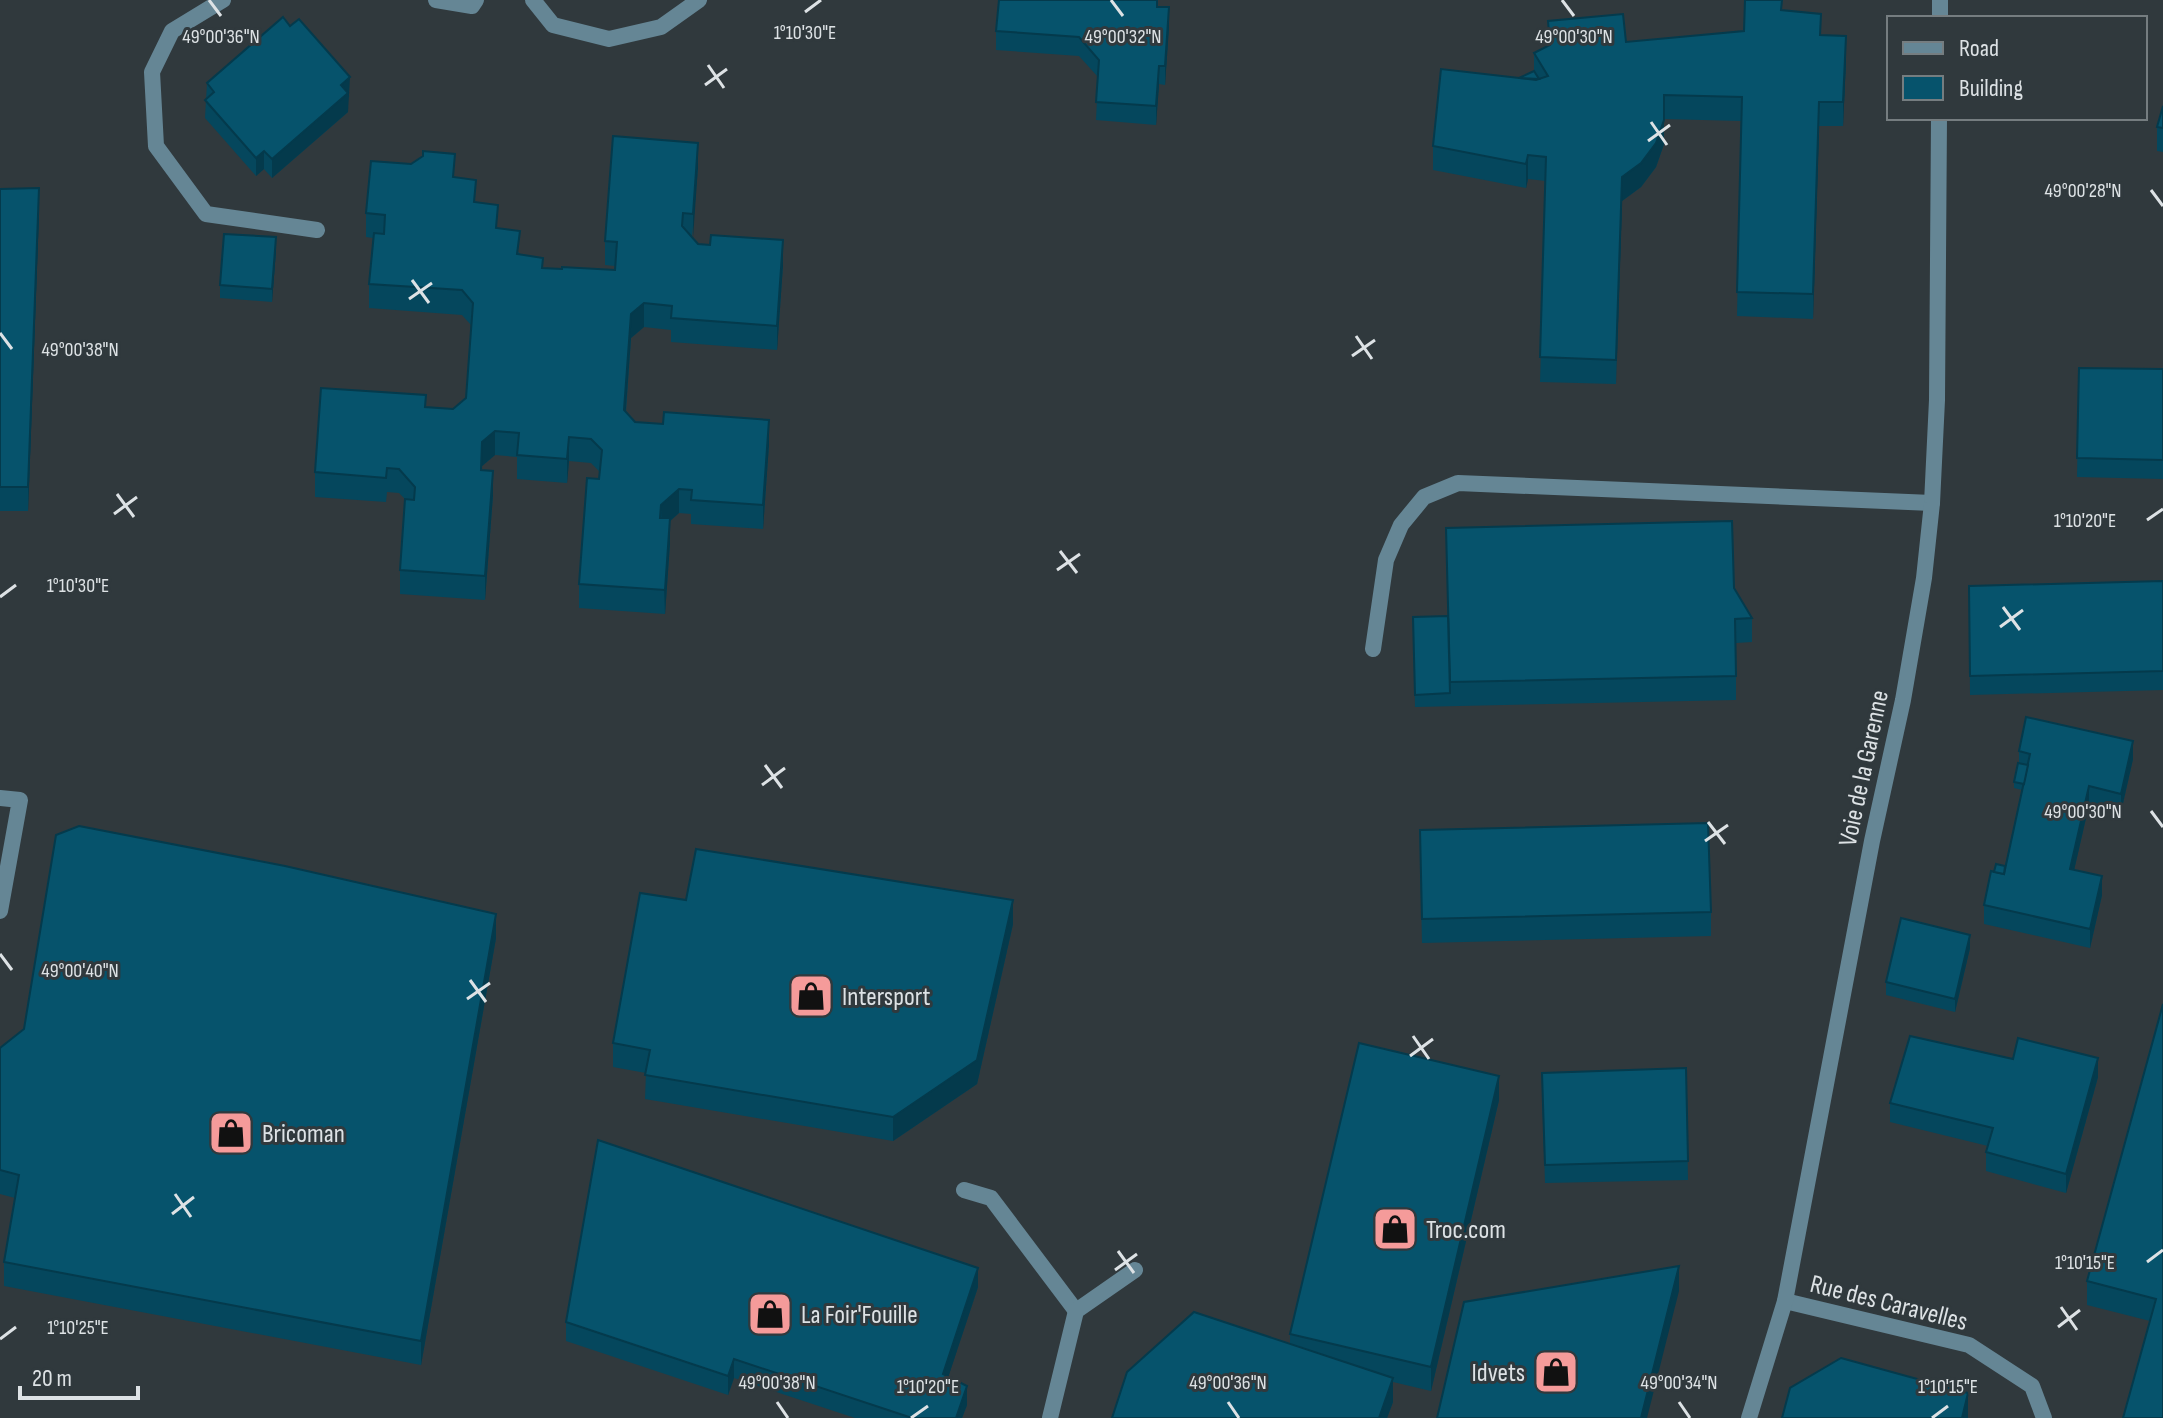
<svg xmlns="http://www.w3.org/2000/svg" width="2163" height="1418" font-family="'Sofia Sans Condensed',sans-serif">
<rect width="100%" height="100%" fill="#30393d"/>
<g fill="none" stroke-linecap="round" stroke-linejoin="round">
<g stroke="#658695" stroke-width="16">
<path d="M223 0 172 31 152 72 156 146 206 214 317 230"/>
<path d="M436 0 472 6 476 0"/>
<path d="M533 0 553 25 609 39 661 27 699 0"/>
<path d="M1373 649 1386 560 1401 525 1424 497 1458 483 1932 503"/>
<path d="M0 798 20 800 0 911"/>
<path d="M964 1190 991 1198 1076 1311"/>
<path d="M1785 1301 1969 1345 2032 1386 2044 1418"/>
<path d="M1050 1418 1076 1311 1135 1270"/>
</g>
<g stroke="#658695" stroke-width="16">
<path d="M1940 18V0"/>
<path d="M1749 1418 1785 1301 1872 841 1903 700 1924 578 1932 503 1937 400 1939 118"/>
</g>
</g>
<g fill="#05475d">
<path d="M1158 7 1169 26 1165 85 1159 84 1156 125 1096 120 1098 77 1079 56 996 50V31Z"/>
<path d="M1782 10 1821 35 1846 60 1843 126H1819L1813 319 1737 316 1741 121 1664 119V144L1656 167 1641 187 1622 201 1616 384 1540 382 1546 181 1528 179 1526 188 1433 170V146L1519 78 1534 71V53L1548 46V21L1626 42 1744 31Z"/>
<path d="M207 83 350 96 348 97V112L272 178 264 169 256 176 205 118Z"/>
<path d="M2163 106V152L2157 151V127Z"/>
<path d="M423 156 455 177 520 254 543 268 615 270V266L605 265V241L698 167 692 238 698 244 783 265 777 350 671 342V330L644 327 631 338 626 412 635 422 769 444 763 529 691 524V514L679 513 670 521V543L665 614 579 608V584L600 472 591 463 569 461 567 483 517 479V457L495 455 482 466V470L493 495 485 600 400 594V570L405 499 399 493 387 492 386 502 315 497V472L426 407 453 409 466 398 471 325 462 315 369 308V284L373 238 366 237V213L411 164Z"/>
<path d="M0 189 39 212 28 511H0Z"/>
<path d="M276 250 272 302 220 298V285Z"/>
<path d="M2079 368 2163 369V479L2077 477Z"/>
<path d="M2163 581V690L1970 695 1969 586Z"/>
<path d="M1734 588 1752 618V642L1736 643V700L1415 707 1413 617 1448 616Z"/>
<path d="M2019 751 2133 759 2121 812 2089 805 2074 870 2102 895 2090 948 1984 924V905L1994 872 2005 866 2022 790 2014 788V782L2019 763Z"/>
<path d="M1420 854 1711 912V936L1422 943Z"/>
<path d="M686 900 1013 924 977 1084 893 1141 645 1099 646 1073 613 1067V1043Z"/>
<path d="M496 938 421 1365 4 1286V1262L15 1198 0 1194V1048Z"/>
<path d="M1970 948 1955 1012 1886 995V982Z"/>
<path d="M2163 1004V1418L2150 1321 2087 1305V1281Z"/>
<path d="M2013 1059 2098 1077 2066 1193 1986 1171V1152L1988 1146 1890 1122V1103Z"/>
<path d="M1686 1068 1688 1180 1545 1183 1542 1091Z"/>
<path d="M1499 1100 1431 1391 1393 1382V1402L1387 1418H1112L1290 1344V1334Z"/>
<path d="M978 1287 948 1377 967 1405 962 1418H855L734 1378 728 1395 566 1341V1322Z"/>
</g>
<g fill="#043a4c">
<path d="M1169 7V26L1165 85V66Z"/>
<path d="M1846 36V60L1843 126V102Z"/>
<path d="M1159 66V84L1156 125V106Z"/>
<path d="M350 77 348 112 272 178V159L341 85Z"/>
<path d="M1664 95V144L1656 167 1641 187 1622 201 1616 384 1622 177Z"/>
<path d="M1819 102V126L1813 319V294Z"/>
<path d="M698 143V167L693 238V214Z"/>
<path d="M264 151V169L256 176V158Z"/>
<path d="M1528 155V179L1526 188V164Z"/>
<path d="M39 188V212L28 511V487Z"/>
<path d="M276 237V250L272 302V289Z"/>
<path d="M783 240V265L777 350V326Z"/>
<path d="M644 303V327L631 338 624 434V410L631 314Z"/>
<path d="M769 420V444L763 529V505Z"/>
<path d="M495 431V455L482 466 481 494 482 442Z"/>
<path d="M569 437V461L567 483V459Z"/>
<path d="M493 471V495L485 600V576Z"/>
<path d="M679 489V513L670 521V543L665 614 661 505Z"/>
<path d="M2133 741V759L2121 812V794Z"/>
<path d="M2089 786V805L2070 888V869Z"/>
<path d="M2102 876V895L2090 948V929Z"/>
<path d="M1013 900V924L977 1084 893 1141V1117Z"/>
<path d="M496 914V938L421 1365V1341Z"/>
<path d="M1970 935V948L1955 1012V999Z"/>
<path d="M2098 1058V1077L2066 1193V1174Z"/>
<path d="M1499 1076V1100L1431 1391V1367Z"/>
<path d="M1679 1266V1291L1647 1418H1641Z"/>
<path d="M978 1268V1287L943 1393V1374Z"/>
<path d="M734 1359V1378L728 1395V1376Z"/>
<path d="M1393 1378V1402L1387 1418H1379Z"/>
<path d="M967 1386V1405L962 1418H956Z"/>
<path d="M1968 1393V1418H1962Z"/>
</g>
<g fill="#06536c" stroke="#043a4c" stroke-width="2">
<path d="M999 0H1157V7H1169L1165 66H1159L1156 106 1096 102 1099 60 1079 37 996 31Z"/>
<path d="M1745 0H1782L1781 10 1821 14 1820 35 1846 36 1843 102H1819L1813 294 1737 292 1742 97 1664 95V120L1656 143 1641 163 1622 177 1616 360 1540 357 1546 157 1528 155 1526 164 1433 146 1441 69 1536 80 1548 76 1534 53 1550 45 1548 21 1623 14 1626 42 1744 31Z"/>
<path d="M283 17 290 26 299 19 350 77 341 85 348 93 272 159 264 151 256 158 205 100 214 92 207 83Z"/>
<path d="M1534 71 1539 79 1519 78Z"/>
<path d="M2163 106V128L2157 127Z"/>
<path d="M613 136 698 143 693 214 683 213 682 226 698 244 710 245 711 235 783 240 777 326 671 318 672 306 644 303 631 314 624 410 635 422 663 424 664 412 769 420 763 505 691 500 692 490 679 489 661 505 660 518H670L665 590 579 584 587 478 599 479 602 450 591 439 569 437 567 459 517 455 519 433 495 431 482 442 481 470 493 471 485 576 400 570 405 499 414 500 415 487 399 469 387 468 386 478 315 472 321 388 426 395 425 407 453 409 466 398 473 303 462 290 369 284 374 233 384 234 385 215 366 213 371 161 411 164 423 156V151L455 154 453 177 476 180 474 202 498 205 496 228 520 231 517 254 543 258 542 268 562 269V267L615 270 617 242 605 241Z"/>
<path d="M39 188 28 487H0V189Z"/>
<path d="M224 234 276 237 272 289 220 285Z"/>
<path d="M2079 368 2163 369V460L2077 458Z"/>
<path d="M1732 521 1734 588 1752 618 1735 619 1736 676 1450 682 1446 528Z"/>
<path d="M2163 581V671L1970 676 1969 586Z"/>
<path d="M1448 616 1450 693 1415 695 1413 617Z"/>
<path d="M2026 717 2133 741 2121 794 2089 786 2070 869 2102 876 2090 929 1984 905 1991 871 2004 874 2030 754 2019 751Z"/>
<path d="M2018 763 2028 765 2024 784 2014 782Z"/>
<path d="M1708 823 1711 912 1422 919 1420 830Z"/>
<path d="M79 826 285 866 496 914 421 1341 4 1262 19 1175 0 1170V1048L24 1029 56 835Z"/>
<path d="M696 849 1013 900 977 1060 893 1117 645 1075 650 1050 613 1043 640 893 686 900Z"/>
<path d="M1996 864 2005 866 2004 874 1994 872Z"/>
<path d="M1901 918 1970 935 1955 999 1886 982Z"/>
<path d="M2163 1004V1418H2123L2156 1299 2087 1281Z"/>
<path d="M1910 1036 2013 1059 2018 1038 2098 1058 2066 1174 1986 1152 1993 1128 1890 1103Z"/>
<path d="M1359 1043 1499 1076 1431 1367 1290 1334Z"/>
<path d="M1686 1068 1688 1161 1545 1165 1542 1073Z"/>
<path d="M598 1140 978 1268 943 1374 967 1386 956 1418H912L734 1359 728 1376 566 1322Z"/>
<path d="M1679 1266 1641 1418H1437L1464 1302Z"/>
<path d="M1194 1312 1393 1378 1379 1418H1112L1127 1372Z"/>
<path d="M1841 1358 1968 1393 1962 1418H1782L1790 1388Z"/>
</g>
<path fill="none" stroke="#dde2e5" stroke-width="3" d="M209 0 221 16M1111 0 1123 16M1562 0 1574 16M805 12 821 0M708 65 724 88M705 85 727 69M1651 122 1667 145M1648 141 1670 125M2151 190 2163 206M412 280 429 303M409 299 432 283M0 333 12 349M1356 336 1372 359M1352 356 1375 340M117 494 134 517M114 514 137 497M2147 520 2163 509M1060 551 1077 573M1057 570 1080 554M0 597 16 585M2003 607 2020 630M2000 627 2023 610M765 765 782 788M762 785 785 768M2151 811 2163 827M1708 822 1725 844M1705 841 1728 825M0 954 12 970M470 980 486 1002M467 999 490 983M1413 1036 1429 1059M1410 1056 1433 1039M175 1194 191 1217M172 1214 194 1197M1118 1251 1134 1273M2147 1262 2163 1250M1115 1270 1137 1254M2061 1307 2077 1330M2058 1327 2080 1310M0 1339 16 1327M777 1402 788 1418M1228 1402 1239 1418M1679 1402 1690 1418M911 1418 928 1406M1932 1418 1948 1406"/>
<defs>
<g id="shop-square" transform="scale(2.3)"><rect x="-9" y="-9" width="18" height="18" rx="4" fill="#f59b9a" stroke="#30393d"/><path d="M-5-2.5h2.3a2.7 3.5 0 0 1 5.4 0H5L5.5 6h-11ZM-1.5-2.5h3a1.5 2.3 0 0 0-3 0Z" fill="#111"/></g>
</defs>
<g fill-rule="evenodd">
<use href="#shop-square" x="811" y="996"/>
<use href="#shop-square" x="231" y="1133"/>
<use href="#shop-square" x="1395" y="1229"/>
<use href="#shop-square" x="770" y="1314"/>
<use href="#shop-square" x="1556" y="1372"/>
</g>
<g text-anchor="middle" stroke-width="6" stroke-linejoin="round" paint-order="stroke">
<g font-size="26" fill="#dde2e5" stroke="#30393d">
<text transform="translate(1863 768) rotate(-78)" y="9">Voie de la Garenne</text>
<text transform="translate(1889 1302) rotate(14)" y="9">Rue des Caravelles</text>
</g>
<g font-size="26" fill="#dde2e5" stroke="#30393d" text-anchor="start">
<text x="842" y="1005">Intersport</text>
<text x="262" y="1142">Bricoman</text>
<text x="1426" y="1238">Troc.com</text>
<text x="801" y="1323">La Foir'Fouille</text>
<text x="1525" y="1381" text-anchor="end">Idvets</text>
</g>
</g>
<g font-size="20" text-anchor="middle" fill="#dde2e5" stroke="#30393d" stroke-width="6" stroke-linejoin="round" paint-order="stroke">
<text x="805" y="39">1°10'30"E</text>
<text x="221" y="43">49°00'36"N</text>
<text x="1123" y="43">49°00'32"N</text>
<text x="1574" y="43">49°00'30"N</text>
<text x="2083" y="197">49°00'28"N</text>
<text x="80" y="356">49°00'38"N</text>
<text x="2085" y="527">1°10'20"E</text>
<text x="78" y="592">1°10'30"E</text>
<text x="2083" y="818">49°00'30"N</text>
<text x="80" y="977">49°00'40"N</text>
<text x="2085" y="1269">1°10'15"E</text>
<text x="78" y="1334">1°10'25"E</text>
<text x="777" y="1389">49°00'38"N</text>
<text x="1228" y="1389">49°00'36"N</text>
<text x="1679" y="1389">49°00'34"N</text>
<text x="928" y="1393">1°10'20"E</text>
<text x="1948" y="1393">1°10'15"E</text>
</g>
<rect x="1887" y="16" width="260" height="104" fill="#30393d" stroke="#757d80" stroke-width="2"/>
<rect x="1903" y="42" width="40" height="12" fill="#658695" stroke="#757d80" stroke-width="2"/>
<text x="1959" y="56" font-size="24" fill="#dde2e5">Road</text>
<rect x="1903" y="76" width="40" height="24" fill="#06536c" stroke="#757d80" stroke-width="2"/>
<text x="1959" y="96" font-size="24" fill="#dde2e5">Building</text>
<path d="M20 1386v12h118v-12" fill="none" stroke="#dde2e5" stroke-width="4"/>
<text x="32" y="1386" font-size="24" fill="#dde2e5" stroke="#30393d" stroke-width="6" paint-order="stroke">20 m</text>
</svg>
